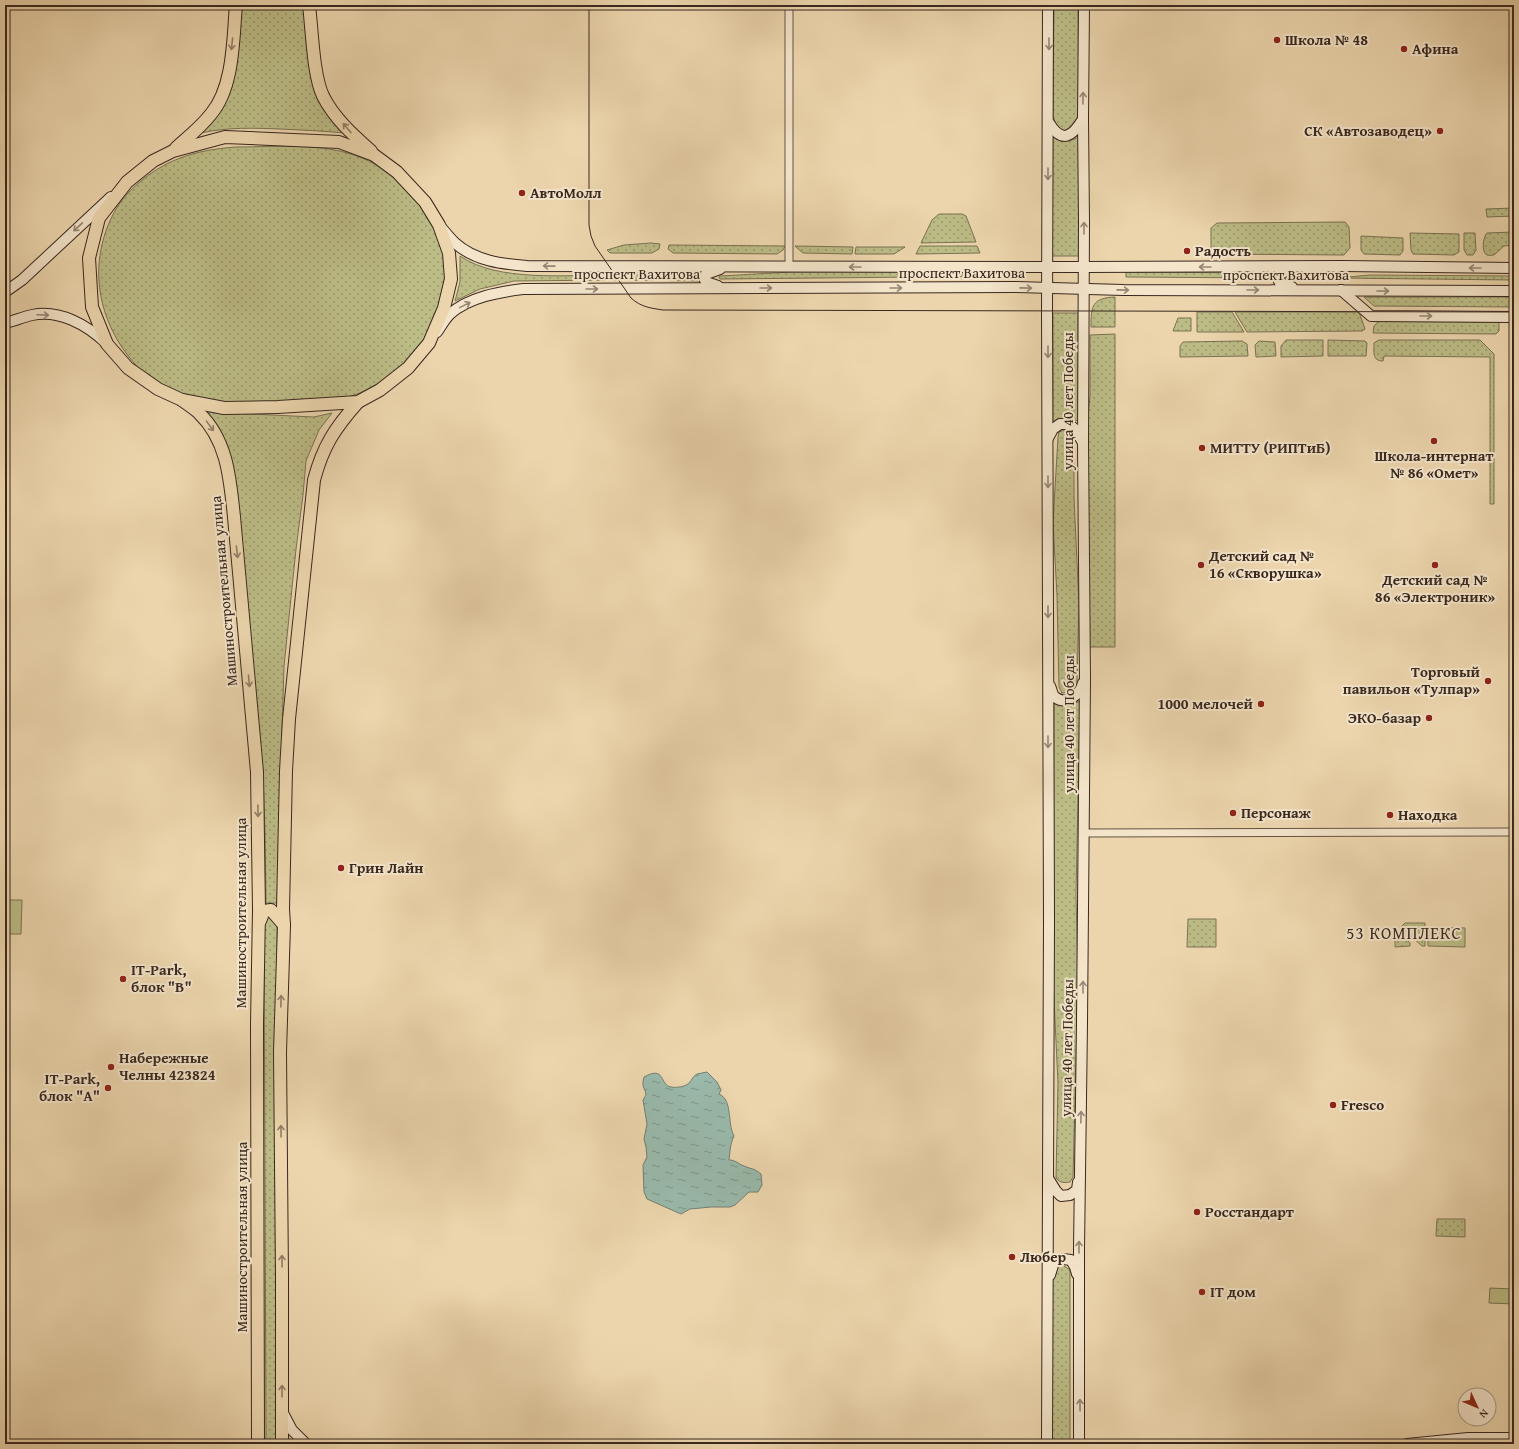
<svg xmlns="http://www.w3.org/2000/svg" width="1519" height="1449" font-family="'Gentium Book Plus',serif">
<defs>
<pattern id="green-dots" width="8" height="8" patternUnits="userSpaceOnUse"><rect width="8" height="8" fill="#bcbc86"/><path d="M2 2h.1M6 6h.1" fill="none" stroke="#9a996d" stroke-width="1.8" stroke-linecap="round"/></pattern>
<pattern id="water-ripples" width="26" height="14" patternUnits="userSpaceOnUse"><rect width="26" height="14" fill="#99b9ab"/><path d="M2 4q2-2 4 0t4 0M15 11q2-2 4 0t4 0" fill="none" stroke="#7e968b"/></pattern>
</defs>
<rect width="100%" height="100%" fill="#ecd5ad"/>
<filter id="stains"><feTurbulence type="fractalNoise" baseFrequency=".005" numOctaves="4"/><feColorMatrix values="0 0 0 0 .2 0 0 0 0 .09 0 0 0 0 .02 0 0 0 .5 -.17"/></filter>
<radialGradient id="worn" r=".72"><stop offset=".6" stop-color="#630" stop-opacity="0"/><stop offset="1" stop-color="#630" stop-opacity=".3"/></radialGradient>
<g fill="url(#green-dots)" stroke="#7a7252">
<path d="M242 5H303L315 89 323 108 345 133C323 131 302 130 280 129 253 128 228 127 201 133L221 111 232 87Z"/>
<path d="M1054 5H1076L1078 8 1079 117 1076 123 1067 131C1057 129 1055 124 1053 115Z"/>
<path d="M1053 136C1062 142 1071 143 1079 136L1080 256H1052Z"/>
<path d="M236 147C277 147 324 142 362 158 401 173 444 222 445 266 445 313 422 357 382 381 372 387 362 393 351 396 327 404 298 401 273 402 245 403 212 405 185 395 173 391 157 383 146 375 140 370 134 363 129 357 100 320 90 273 107 228 112 215 119 202 130 191 161 160 194 150 236 147Z"/>
<path d="M1514 208V216L1487 217 1486 209Z"/>
<path d="M939 214H962L966 216 976 242 921 243 932 220Z"/>
<path d="M1345 222 1349 227 1350 248 1344 255 1211 254V228L1217 223Z"/>
<path d="M1514 232V245L1504 246 1494 255C1492 255 1489 256 1487 255 1481 252 1483 237 1487 233Z"/>
<path d="M1410 233 1459 234V252L1454 255 1413 254 1411 250Z"/>
<path d="M1464 233H1475L1476 250 1473 255H1467L1464 250Z"/>
<path d="M1361 236 1403 238V251L1400 255 1364 254 1361 250Z"/>
<path d="M651 243 660 244 659 249 652 253H610L607 250 624 245Z"/>
<path d="M669 245 785 246 783 250 777 254 673 253 668 249Z"/>
<path d="M795 246 853 247 852 254 803 253Z"/>
<path d="M920 246H977L980 253 916 254Z"/>
<path d="M856 247H905L894 254H855Z"/>
<path d="M460 256C497 282 567 275 612 275L616 280 514 281 480 289 455 301 460 282Z"/>
<path d="M1018 271V276L720 279 719 277 720 276 792 272Z"/>
<path d="M1126 272 1272 273V278L1126 277Z"/>
<path d="M623 275H701V281L626 280Z"/>
<path d="M1370 275 1514 276V280L1338 278Z"/>
<path d="M1115 297V327H1091C1091 306 1092 298 1115 297Z"/>
<path d="M1364 297H1514V307L1374 306Z"/>
<path d="M1197 312H1232L1244 332H1197Z"/>
<path d="M1235 312H1359L1365 329 1362 331 1247 332Z"/>
<path d="M1053 313H1078V421C1069 417 1062 417 1053 422Z"/>
<path d="M1178 318H1191V331H1173Z"/>
<path d="M1379 321 1499 322V331L1496 334 1373 333 1374 326Z"/>
<path d="M1115 334V647H1090L1088 645 1086 438 1090 396V335Z"/>
<path d="M1286 340H1323V356L1281 357V346Z"/>
<path d="M1328 340 1365 341 1367 343 1366 356H1328Z"/>
<path d="M1379 340H1480L1494 354V504H1490V357L1384 356 1383 361C1372 361 1374 352 1374 343Z"/>
<path d="M1242 341 1247 344 1248 356 1180 357V346L1183 342Z"/>
<path d="M1259 341 1275 342 1276 356 1256 357 1255 345Z"/>
<path d="M207 412 314 417 332 413 319 430 306 461 303 495 296 549 284 666 277 903H266L265 831 263 772 229 452C224 437 217 423 207 412Z"/>
<path d="M1067 429 1071 431 1074 435V498L1079 605 1077 684 1072 692 1062 693 1059 687 1057 595 1053 523 1058 437 1059 432Z"/>
<path d="M1080 701 1076 895 1078 982 1073 1177 1070 1182C1064 1183 1060 1183 1056 1178L1058 1083 1053 979 1054 704H1072Z"/>
<path d="M269 917 274 918 277 922 278 1444H266L264 921Z"/>
<path d="M1188 919H1216V947H1187Z"/>
<path d="M1405 923H1425V946H1422L1401 927Z"/>
<path d="M1395 929 1410 943V946L1395 947Z"/>
<path d="M1437 1219H1465V1237L1436 1236Z"/>
<path d="M1058 1265 1064 1266 1070 1270V1444H1051L1052 1277Z"/>
</g>
<g fill="#bcbc86" stroke="#7a7252">
<path d="M5 900H22L21 934H5Z"/>
<path d="M1428 927 1465 928V947L1428 946Z"/>
<path d="M1490 1288 1514 1289V1304L1489 1303Z"/>
</g>
<path fill="url(#water-ripples)" stroke="#737f73" d="M707 1072 717 1082 721 1090 719 1094C733 1100 727 1123 734 1136 730 1144 730 1152 729 1160 736 1160 738 1164 744 1166 753 1170 752 1167 761 1174L762 1185 758 1192H749L735 1205 730 1207H711L690 1209 681 1214 647 1199 644 1192 643 1165 647 1157 646 1147 644 1139 647 1124 643 1100 646 1095C645 1087 641 1088 644 1077 666 1065 659 1085 671 1087 676 1088 685 1087 689 1083 692 1080 693 1076 697 1074 700 1073 704 1073 707 1072Z"/>
<g fill="none" stroke-linecap="round" stroke-linejoin="round">
<g stroke="#665342" stroke-width="9">
<g id="street">
<path d="M789 5V267"/>
<path d="M1083 833 1514 832"/>
</g>
</g>
<g stroke="#39281f" stroke-width="12">
<g id="secondary">
<path d="M1049 123C1062 144 1072 137 1083 119"/>
<path d="M440 226C445 232 450 238 455 243 475 261 502 264 527 266L1084 267 1342 266 1514 268"/>
<path d="M718 286 706 282 704 278 706 274 720 269"/>
<path d="M1292 287 1280 283 1278 279 1280 273 1292 270"/>
<path d="M1341 290 1371 316 1514 317"/>
<path d="M5 292 22 280 111 197"/>
<path d="M5 323C14 321 23 317 32 315 59 309 87 325 106 343"/>
<path d="M437 332C441 326 445 319 450 314 469 297 499 292 523 289L1015 287 1124 290 1514 291"/>
<path d="M1048 438 1053 429 1060 424H1069L1075 429 1082 441"/>
<path d="M1050 686C1051 688 1052 692 1053 695 1064 708 1080 695 1083 683"/>
<path d="M1048 1178 1056 1191 1061 1196 1070 1195 1077 1190 1078 1182"/>
<path d="M1050 1275 1054 1262 1063 1259 1071 1260 1075 1267 1077 1274"/>
<path d="M282 1411 292 1430 306 1444"/>
<path d="M1047 1444 1049 920 1047 313 1048 5"/>
<path d="M1079 1444V1248L1082 1023 1085 678 1083 443 1084 222 1083 119 1084 5"/>
<path d="M1407 1444 1468 1438H1514"/>
</g>
</g>
<g stroke="#39281f" stroke-width="14">
<g id="primary">
<path d="M309 5C312 29 313 75 323 96 334 118 353 135 371 151"/>
<path d="M225 137 339 142 374 155 397 172 425 202 439 225 449 253 451 279 444 308 429 343 408 368 380 390 358 402 278 407 224 408 182 400 158 389 128 368 107 344 92 307 89 258 99 218 127 182 153 161 173 151Z"/>
<path d="M176 148C188 137 201 127 211 114 234 87 233 38 236 5"/>
<path d="M182 400C187 404 194 408 199 413 228 441 230 480 234 517L257 772 259 910 257 1024 258 1444"/>
<path d="M260 921 264 911 271 910 284 925"/>
<path d="M282 1444V1276L280 1052 284 925 283 909 286 771 289 719 314 480C323 446 335 428 358 402"/>
</g>
</g>
<use href="#street" stroke="#f3e4ca" stroke-width="7"/>
<use href="#secondary" stroke="#f3e4ca" stroke-width="10"/>
<use href="#primary" stroke="#ecd5ad" stroke-width="12"/>
<path stroke="#39281f" stroke-width="1" d="M589 5V225L591 236 595 246 631 298C641 307 650 308 663 310L1514 312"/>
</g>
<defs><path id="oneway-shaft" d="M-6 0H5M1.5-3L5.5 0L1.5 3" fill="none" stroke-width="1.6" stroke-linecap="round" stroke-linejoin="round"/></defs>
<g stroke="#927e66">
<use href="#oneway-shaft" transform="translate(232 44) rotate(96)"/>
<use href="#oneway-shaft" transform="translate(347 128) rotate(-131)"/>
<use href="#oneway-shaft" transform="translate(210 426) rotate(54)"/>
<use href="#oneway-shaft" transform="translate(237 552) rotate(84)"/>
<use href="#oneway-shaft" transform="translate(249 681) rotate(85)"/>
<use href="#oneway-shaft" transform="translate(258 811) rotate(89)"/>
<use href="#oneway-shaft" transform="translate(281 1001) rotate(-89)"/>
<use href="#oneway-shaft" transform="translate(281 1131) rotate(-91)"/>
<use href="#oneway-shaft" transform="translate(282 1261) rotate(-91)"/>
<use href="#oneway-shaft" transform="translate(282 1391) rotate(-90)"/>
</g>
<g stroke="#968674">
<use href="#oneway-shaft" transform="translate(1049 44) rotate(90)"/>
<use href="#oneway-shaft" transform="translate(1083 98) rotate(-89)"/>
<use href="#oneway-shaft" transform="translate(1048 174) rotate(90)"/>
<use href="#oneway-shaft" transform="translate(78 227) rotate(137)"/>
<use href="#oneway-shaft" transform="translate(1084 228) rotate(-90)"/>
<use href="#oneway-shaft" transform="translate(549 266) rotate(-179)"/>
<use href="#oneway-shaft" transform="translate(855 267) rotate(-180)"/>
<use href="#oneway-shaft" transform="translate(1205 267) rotate(180)"/>
<use href="#oneway-shaft" transform="translate(1475 268) rotate(-180)"/>
<use href="#oneway-shaft" transform="translate(766 288)"/>
<use href="#oneway-shaft" transform="translate(896 288)"/>
<use href="#oneway-shaft" transform="translate(1026 288) rotate(1)"/>
<use href="#oneway-shaft" transform="translate(592 289)"/>
<use href="#oneway-shaft" transform="translate(1123 290) rotate(1)"/>
<use href="#oneway-shaft" transform="translate(1253 290)"/>
<use href="#oneway-shaft" transform="translate(1383 291)"/>
<use href="#oneway-shaft" transform="translate(465 305) rotate(-26)"/>
<use href="#oneway-shaft" transform="translate(43 315) rotate(2)"/>
<use href="#oneway-shaft" transform="translate(1426 316)"/>
<use href="#oneway-shaft" transform="translate(1048 352) rotate(90)"/>
<use href="#oneway-shaft" transform="translate(1048 482) rotate(90)"/>
<use href="#oneway-shaft" transform="translate(1048 612) rotate(90)"/>
<use href="#oneway-shaft" transform="translate(1048 742) rotate(90)"/>
<use href="#oneway-shaft" transform="translate(1083 987) rotate(-90)"/>
<use href="#oneway-shaft" transform="translate(1081 1117) rotate(-89)"/>
<use href="#oneway-shaft" transform="translate(1079 1247) rotate(-90)"/>
<use href="#oneway-shaft" transform="translate(1080 1405) rotate(-91)"/>
</g>
<g fill="#8f2418" stroke="#f3e4ca" stroke-width="1.5">
<circle cx="1277" cy="40" r="4"/>
<circle cx="1404" cy="49" r="4"/>
<circle cx="1440" cy="131" r="4"/>
<circle cx="522" cy="193" r="4"/>
<circle cx="1187" cy="251" r="4"/>
<circle cx="1434" cy="441" r="4"/>
<circle cx="1202" cy="448" r="4"/>
<circle cx="1201" cy="565" r="4"/>
<circle cx="1435" cy="565" r="4"/>
<circle cx="1488" cy="681" r="4"/>
<circle cx="1261" cy="704" r="4"/>
<circle cx="1429" cy="718" r="4"/>
<circle cx="1233" cy="813" r="4"/>
<circle cx="1390" cy="815" r="4"/>
<circle cx="341" cy="868" r="4"/>
<circle cx="123" cy="979" r="4"/>
<circle cx="111" cy="1067" r="4"/>
<circle cx="108" cy="1088" r="4"/>
<circle cx="1333" cy="1105" r="4"/>
<circle cx="1197" cy="1212" r="4"/>
<circle cx="1012" cy="1257" r="4"/>
<circle cx="1202" cy="1292" r="4"/>
</g>
<g text-anchor="middle" stroke-width="4" stroke-linejoin="round" paint-order="stroke">
<g font-size="15" font-weight="bold" fill="#39281f" stroke="#f3e4ca" text-anchor="start">
<text x="1285" y="45">Школа № 48</text>
<text x="1412" y="54">Афина</text>
<text x="1432" y="136" text-anchor="end">СК «Автозаводец»</text>
<text x="530" y="198">АвтоМолл</text>
<text x="1195" y="256">Радость</text>
<text x="1210" y="453">МИТТУ (РИПТиБ)</text>
<text x="1434" y="461" text-anchor="middle">Школа-интернат<tspan x="1434" dy="17">№ 86 «Омет»</tspan></text>
<text x="1209" y="561">Детский сад №<tspan x="1209" dy="17">16 «Скворушка»</tspan></text>
<text x="1435" y="585" text-anchor="middle">Детский сад №<tspan x="1435" dy="17">86 «Электроник»</tspan></text>
<text x="1480" y="677" text-anchor="end">Торговый<tspan x="1480" dy="17">павильон «Тулпар»</tspan></text>
<text x="1253" y="709" text-anchor="end">1000 мелочей</text>
<text x="1421" y="723" text-anchor="end">ЭКО-базар</text>
<text x="1241" y="818">Персонаж</text>
<text x="1398" y="820">Находка</text>
<text x="349" y="873">Грин Лайн</text>
<text x="131" y="975">IT-Park,<tspan x="131" dy="17">блок "В"</tspan></text>
<text x="119" y="1063">Набережные<tspan x="119" dy="17">Челны 423824</tspan></text>
<text x="100" y="1084" text-anchor="end">IT-Park,<tspan x="100" dy="17">блок "А"</tspan></text>
<text x="1341" y="1110">Fresco</text>
<text x="1205" y="1217">Росстандарт</text>
<text x="1020" y="1262">Любер</text>
<text x="1210" y="1297">IT дом</text>
</g>
<g font-size="15" fill="#39281f" stroke="#f3e4ca">
<text x="962" y="278">проспект Вахитова</text>
<text x="637" y="279">проспект Вахитова</text>
<text x="1286" y="280">проспект Вахитова</text>
<text transform="translate(1068 401) rotate(-90)" y="5">улица 40 лет Победы</text>
<text transform="translate(224 591) rotate(-95)" y="5">Машиностроительная улица</text>
<text transform="translate(1069 724) rotate(-90)" y="5">улица 40 лет Победы</text>
<text transform="translate(241 913) rotate(-90)" y="5">Машиностроительная улица</text>
<text transform="translate(1067 1048) rotate(-89)" y="5">улица 40 лет Победы</text>
<text transform="translate(242 1237) rotate(-90)" y="5">Машиностроительная улица</text>
</g>
<g font-size="17" letter-spacing="1" fill="#39281f" stroke="#f3e4ca">
<text x="1404" y="939">53 КОМПЛЕКС</text>
</g>
</g>
<rect width="1519" height="1449" fill="none" stroke="#ecd5ad" stroke-width="20"/>
<rect x="6" y="6" width="1507" height="1437" fill="none" stroke="#39281f" stroke-width="2"/>
<rect x="10" y="10" width="1499" height="1429" fill="none" stroke="#39281f"/>
<g transform="translate(1477 1407) rotate(134)"><circle r="19" fill="#f3e4ca" stroke="#a99986"/>
<path d="M0-3L7 15L0 10L-7 15Z" fill="#8f2418"/>
<text y="-6" font-size="11" font-weight="bold" text-anchor="middle" fill="#39281f">N</text>
</g>
<rect width="100%" height="100%" filter="url(#stains)"/>
<rect width="100%" height="100%" fill="url(#worn)"/>
</svg>
